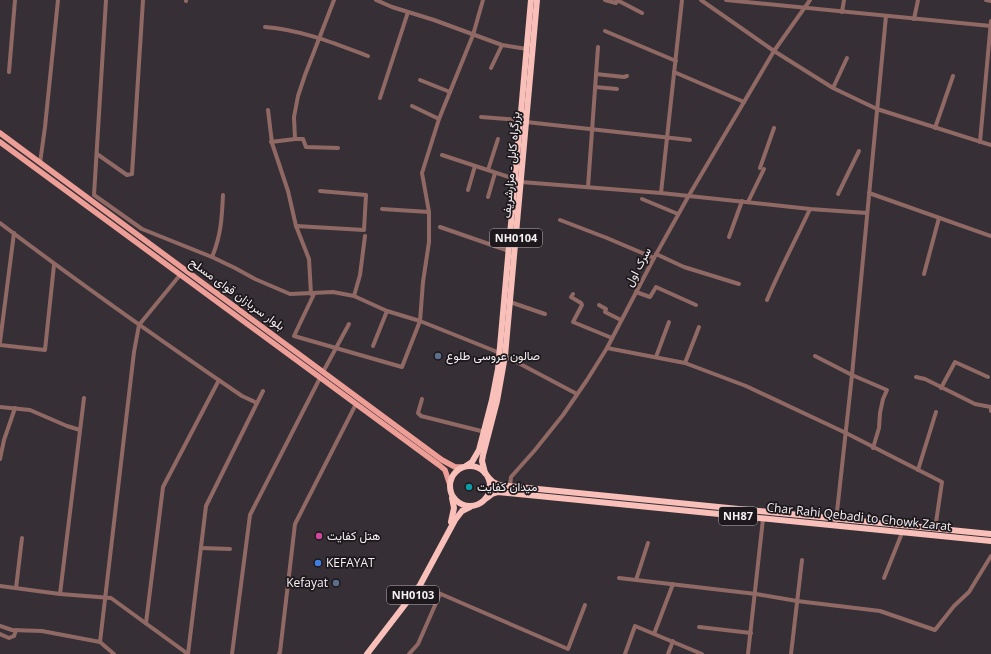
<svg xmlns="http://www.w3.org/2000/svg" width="991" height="654" font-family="'Open Sans',Vazirmatn,sans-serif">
<rect width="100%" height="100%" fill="#372f36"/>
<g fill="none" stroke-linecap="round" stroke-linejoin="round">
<g stroke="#906965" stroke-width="4">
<path d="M106 0 94 195 142 229 212 257 235 268 255 279 290 294 333 292 354 296 387 311 420 321 500 353"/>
<path d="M376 0 392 7 434 20 502 45 527 49"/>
<path d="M605 0 616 3 617 0"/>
<path d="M617 0 642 13"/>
<path d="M701 0 774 51 833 88 877 109 991 145"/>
<path d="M726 0 991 26"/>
<path d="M986 0 991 1"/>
<path d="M186 1V0"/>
<path d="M842 12 844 0"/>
<path d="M914 19 918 0"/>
<path d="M265 27C302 30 334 43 368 56"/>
<path d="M605 31 676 61"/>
<path d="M491 68 502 45"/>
<path d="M9 72 15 0"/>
<path d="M674 72 744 102"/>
<path d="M596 74 624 77 627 76"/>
<path d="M420 80 450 92"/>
<path d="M595 87 617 89"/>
<path d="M833 88 847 58"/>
<path d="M380 98 408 12"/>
<path d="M412 106 439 119"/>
<path d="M268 110 272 143 288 191 296 226 309 259 311 294"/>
<path d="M481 117 520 120"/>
<path d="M526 122 690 140"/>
<path d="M935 128 953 76"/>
<path d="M295 139H303L306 147 338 148"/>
<path d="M271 142 295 139 294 117 298 96 305 75 334 0"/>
<path d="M980 142 991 21"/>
<path d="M97 154 127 175 132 174 143 0"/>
<path d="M442 155 515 179"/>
<path d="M40 163 45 127 58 0"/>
<path d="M760 168 774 128"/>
<path d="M488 170 498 139"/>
<path d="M521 182 661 193 810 209 867 213"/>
<path d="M588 187 598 47"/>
<path d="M468 190 475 166"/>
<path d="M661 193 682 0"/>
<path d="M869 193 991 236"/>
<path d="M838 194 859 151"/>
<path d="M488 197 495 173"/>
<path d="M642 199 678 214"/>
<path d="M748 202 764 169"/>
<path d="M382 209 429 212"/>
<path d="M560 220 607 238 654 258"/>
<path d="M0 223C79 283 160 340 242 396L257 403"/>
<path d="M296 226 364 230 366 195 320 191"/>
<path d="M440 227 509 251"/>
<path d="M729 237 742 201"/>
<path d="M656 254 684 267 739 284"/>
<path d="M212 257C221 236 222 217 223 195"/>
<path d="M924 274 939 218"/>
<path d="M636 292 650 297 656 287 696 305"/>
<path d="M314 294 294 336 402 367 420 321 423 282 429 242V212L422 173 439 119 473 35 483 0"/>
<path d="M573 294 571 297 581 303 582 305 573 322 612 338"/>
<path d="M354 296 360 275 365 236"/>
<path d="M767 300C780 269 796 239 810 209"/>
<path d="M510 302 545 314"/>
<path d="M599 305 606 309 605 312 621 320"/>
<path d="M0 342 14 233"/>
<path d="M0 345 45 350 54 265"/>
<path d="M373 346 387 311"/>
<path d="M607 348 685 363 746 386 846 433 942 482 935 529"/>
<path d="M505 356 577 394"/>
<path d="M815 356 852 375 887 390 883 399 880 413 879 428 873 448"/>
<path d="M656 357 669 322"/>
<path d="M685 363 699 327"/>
<path d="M323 372 349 324"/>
<path d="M916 377 925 379 975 404 991 407V411"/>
<path d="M941 388 955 362 988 377"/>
<path d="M422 399 418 413 421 416 485 432"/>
<path d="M0 407 30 410 67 426 80 430"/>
<path d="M0 459 4 440 15 408"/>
<path d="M918 470 936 412"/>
<path d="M510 486 511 477 535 450 563 415 587 380 607 348 654 258 688 197 774 51 810 0"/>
<path d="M836 521 852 375 886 16"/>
<path d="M201 548 230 549"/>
<path d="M619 578 756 594 797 601 880 611 935 630 954 606 969 592 991 556"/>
<path d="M884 578 902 533"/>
<path d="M636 580 648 543"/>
<path d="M420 585 568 649 585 605"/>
<path d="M0 586 60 594 111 598 188 654"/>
<path d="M16 588 22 538"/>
<path d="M60 594 84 398"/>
<path d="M146 623 163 487 219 380"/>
<path d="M0 626 12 630 42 631 100 642 114 654"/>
<path d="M699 627 751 633"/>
<path d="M0 634 9 638 14 636 16 630"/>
<path d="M654 634 673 584"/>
<path d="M100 642 134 352 139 325 180 275"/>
<path d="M188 654 206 506 263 391"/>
<path d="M232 654 250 515 320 378"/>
<path d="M279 654 280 652 295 524 356 404"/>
<path d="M409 654 418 644 440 594"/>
<path d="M625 654 635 626 702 654"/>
<path d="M668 654 673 641"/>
<path d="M748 654 763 519"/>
<path d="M791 654 802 560"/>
</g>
<g stroke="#ed9e97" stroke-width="5.5">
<path d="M0 133 442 460 455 467H462"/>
<path d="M0 142 439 465 445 470 450 485"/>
</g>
<g stroke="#f9bfb9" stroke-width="6">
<circle cx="470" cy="486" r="20"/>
<path d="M466 466 472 462 479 450 492 400 498 369 531 0"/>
<path d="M485 473 482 461 483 455 497 401 505 356 537 0"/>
<path d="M488 477 493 482 499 485 991 534"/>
<path d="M487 498 492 494 498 492 991 541"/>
<path d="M451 522 454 508 452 498"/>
<path d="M367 654 420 585 455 520 462 511 470 507"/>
</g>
</g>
<g fill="#5c6f8a" stroke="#1c181c" stroke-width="1.5">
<circle cx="438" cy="356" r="4"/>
<circle cx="336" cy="583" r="4"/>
</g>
<circle fill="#0f9aa8" stroke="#1c181c" stroke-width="1.5" cx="469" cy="487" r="4"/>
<circle fill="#d1479c" stroke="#1c181c" stroke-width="1.5" cx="319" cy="536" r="4"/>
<circle fill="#3f7fe0" stroke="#1c181c" stroke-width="1.5" cx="318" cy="563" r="4"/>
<g text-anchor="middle" stroke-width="3.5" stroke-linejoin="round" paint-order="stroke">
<g fill="#1c181c" stroke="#b5b0b4" stroke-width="1">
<rect x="490" y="229" width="52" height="18" rx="3"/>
<rect x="719" y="507" width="38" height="18" rx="3"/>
<rect x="387" y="586" width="52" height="18" rx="3"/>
</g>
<g font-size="11" font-weight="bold" fill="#f6f1f5">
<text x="516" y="242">NH0104</text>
<text x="738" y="520">NH87</text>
<text x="413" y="599">NH0103</text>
</g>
<g font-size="12" fill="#f6f1f5" stroke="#1c181c">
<text transform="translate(511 165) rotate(-85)" y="4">بزرگراه کابل - مزارشریف</text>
<text transform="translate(638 267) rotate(-62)" y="4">سرک اول</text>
<text transform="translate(237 294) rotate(36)" y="4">بلوار سربازان قوای مسلح</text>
<text transform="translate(859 517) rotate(6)" y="4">Char Rahi Qebadi to Chowk Zarat</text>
</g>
<g font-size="12" fill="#f6f1f5" stroke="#1c181c" text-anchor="start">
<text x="446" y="360">صالون عروسی طلوع</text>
<text x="477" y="491">میدان کفایت</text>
<text x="327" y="540">هتل کفایت</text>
<text x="326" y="567">KEFAYAT</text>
<text x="328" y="587" text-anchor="end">Kefayat</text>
</g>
</g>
</svg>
